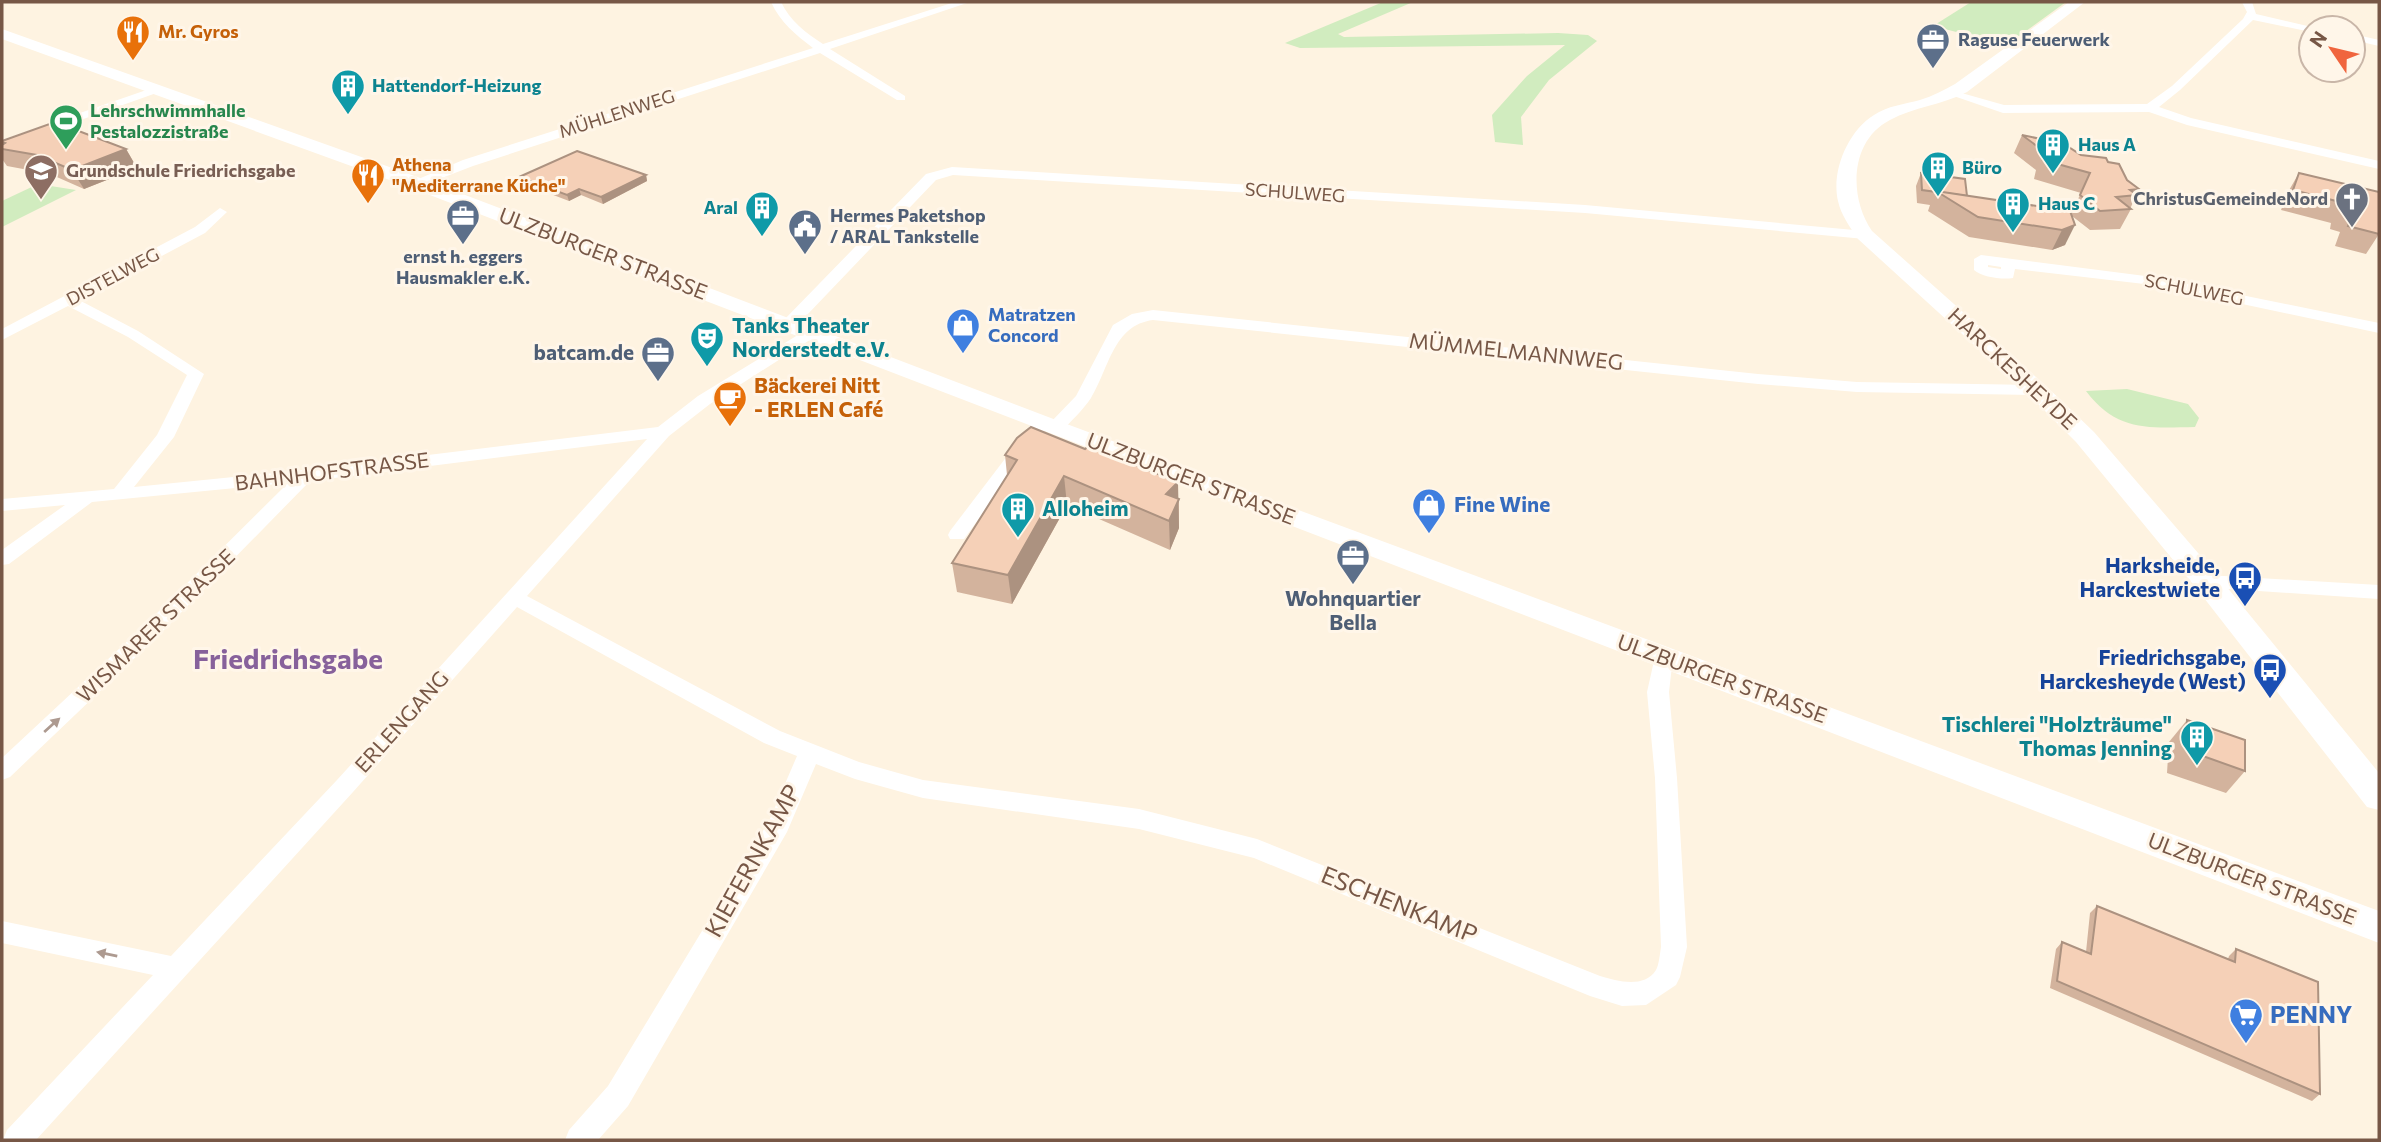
<svg xmlns="http://www.w3.org/2000/svg" width="2381" height="1142" font-family="Commissioner,sans-serif">
<rect width="100%" height="100%" fill="#fef3e1"/>
<g fill="#d1ecbf">
<path d="M1383 2H1413L1338 34 1344 37 1558 33 1588 35 1597 41 1549 80 1521 117 1523 145 1495 142 1492 115 1527 76 1565 45 1300 48 1285 43Z"/>
<path d="M1971 2H2066L2007 45 1933 26Z"/>
<path d="M38 184 76 190 2 227V201Z"/>
<path d="M2127 389 2188 404 2199 418 2195 427C2149 428 2117 432 2086 391Z"/>
</g>
<g fill="none" stroke-linecap="round" stroke-linejoin="round">
<g fill="#fff" fill-rule="evenodd">
<path d="M771 2H781C790 21 806 33 823 44L955 2H970L830 49 905 96V100H897L820 53 473 166 421 186 416 187 409 183 463 160 813 48C796 35 780 22 771 2Z"/>
<path d="M2242 2H2252L2256 14 2316 28H2311V32L2253 20 2180 90 2159 107 2191 118 2379 161V169L2187 125 2149 112 2003 113 1945 93 1951 90 2004 105 2147 104 2172 86 2243 19 2247 12Z"/>
<path d="M2353 34 2379 40V46L2353 40Z"/>
<path d="M158 86 164 89 162 91 2 148V140Z"/>
<path d="M952 167 1585 205 1865 231 1872 235 1865 239 1585 213 953 175 936 180 806 316 793 327H783L780 324 783 321 926 174Z"/>
<path d="M220 208 227 212 205 233 79 300 138 331 204 374 174 437 134 487 305 470 658 427 698 396 806 330H816L819 333 816 336 710 404 669 436 527 596 780 731 859 762 923 780 1139 809 1257 839 1600 976C1617 981 1644 989 1656 970 1659 965 1660 953 1661 947L1655 778 1647 692 1656 652 1663 649 1670 652 1673 657 1669 692 1677 778 1687 947 1680 977 1676 985 1646 1005 1622 1006 1590 996 1254 858 1139 829 923 798 855 779 816 764 787 832 628 1106 598 1140H565L569 1130 608 1086 722 898 769 821 797 756 764 743 517 607 353 792 36 1140H3L7 1130 153 975 2 943V921L171 956 337 780 647 439 310 481 163 631 10 777 2 780V758L149 621 288 483 92 502 9 564 2 565V550L65 505 2 511V499L114 489 157 435 187 375 128 337 68 306 2 340V329L195 227Z"/>
<path d="M1981 255 2153 277 2379 323V333L2153 285 2015 269 2013 278C2002 280 1982 277 1974 270V259ZM1988 265 2001 267V269L1988 267Z"/>
<path d="M1153 310 1758 374 1857 382 2037 385 2045 390 2037 395 1857 392 1758 384 1153 320C1113 325 1109 369 1091 398 1083 410 1071 421 1061 432H1049L1047 428 1049 424 1076 396 1113 325 1132 314Z"/>
<path d="M1042 417 1050 422 964 539H950L948 535 950 531 1036 418Z"/>
<path d="M2207 575 2379 585V599L2200 587 2197 582 2200 577Z"/>
</g>
<g fill="#fff" fill-rule="evenodd">
<path d="M2069 2H2085L1967 92C1942 105 1914 107 1890 120 1849 141 1849 198 1872 231L2045 385 2094 432 2217 575 2379 773V810L2367 807 2197 589 2076 442 2029 395 1858 239C1850 227 1841 215 1838 201 1831 171 1848 131 1874 115 1887 106 1905 104 1920 100 1933 96 1944 90 1955 84Z"/>
<path d="M2 29 423 179 1064 423 2379 911V943L409 187 2 39Z"/>
</g>
</g>
<g fill="#d3b39d">
<path d="M2022 135 2081 155 2108 162 2127 180 2139 189 2130 209H2131L2120 229 2090 230 2072 216 2065 245 2052 250 1969 237 1928 211 1930 205 1917 203 1916 186 1921 173 1967 196 2071 213 2081 193 2034 179 2036 170 2014 153Z"/>
<path d="M2 141 126 149 137 168 84 189 50 174 7 166 2 159Z"/>
<path d="M2299 173 2379 192V234L2366 254 2335 246 2340 232 2330 229 2331 223 2281 210 2288 192Z"/>
<path d="M646 175 647 181 603 204 581 195 569 201 522 183 519 177Z"/>
<path d="M1005 455 1179 499V528L1170 550 1067 505 1012 604 957 592 952 563 1007 475Z"/>
<path d="M2187 720 2245 771 2226 793 2167 773 2169 742Z"/>
<path d="M2097 906 2228 959 2229 956 2236 949 2320 1094 2312 1101 2050 988 2056 949 2062 942 2086 952 2090 913Z"/>
</g>
<g fill="#ac9280">
<path d="M126 149 137 168 84 189 72 170Z"/>
<path d="M646 175 647 181 603 204 601 197Z"/>
<path d="M579 189 581 195 569 201 567 195Z"/>
<path d="M2075 225 2065 245 2052 250 2062 230Z"/>
<path d="M1064 476 1067 505 1012 604 1008 575Z"/>
<path d="M1178 482 1179 528 1170 550 1169 521 1166 494Z"/>
</g>
<g fill="#f5d0b7" stroke="#ac9280" stroke-width="2">
<path d="M55 122 126 149 72 170 37 155 2 149V145L5 143 2 142V141Z"/>
<path d="M2022 135 2064 144 2081 155 2106 158 2108 162 2119 164 2127 180 2139 189 2130 190 2137 195 2116 197 2131 209 2100 211 2080 195 2090 173 2043 160 2045 152Z"/>
<path d="M577 151 646 175 601 197 579 189 567 195 519 177Z"/>
<path d="M1921 173 1965 179 1967 196 1922 190Z"/>
<path d="M2299 173 2379 192V234L2348 226 2353 212 2342 210 2344 203 2293 190Z"/>
<path d="M1936 191 2070 211 2075 225 2062 230 1978 217Z"/>
<path d="M1031 427 1085 449 1089 446 1178 482 1166 494 1179 499 1169 521 1064 476 1008 575 952 563 1017 460 1005 455 1017 438Z"/>
<path d="M2187 720 2245 740V771L2186 750Z"/>
<path d="M2097 906 2235 962 2236 949 2318 982 2320 1094 2057 981 2062 942 2091 954Z"/>
</g>
<defs><path id="oneway-solid" d="M-6-.8H1V-3.2L6.5 0L1 3.2V.8H-6Z" transform="scale(1.75)"/></defs>
<g fill="#ad9a90">
<use href="#oneway-solid" transform="translate(52 725) rotate(-42)"/>
<use href="#oneway-solid" transform="translate(107 954) rotate(-168)"/>
</g>
<defs>
<g id="restaurant-pin" transform="scale(1.75)"><path d="M0 17L-7.5 6A9.5 9.5 0 1 1 7.5 6Z" fill="#e8710a" stroke="#fff6e9"/><path d="M-5-6h1v4h1v-4h1v4h1v-4h1v5L-1.5 .5V6h-2V.5L-5-1ZM5-6V6H3V1.5H1.5Q1.5-4 5-6Z" fill="#fff"/></g>
<g id="office-pin" transform="scale(1.75)"><path d="M0 17L-7.5 6A9.5 9.5 0 1 1 7.5 6Z" fill="#5c6f8a" stroke="#fff6e9"/><path d="M-6-3h4V-5.5h4V-3h4V5H-6ZM-1-4.5V-3h2v-1.5ZM-6 0V1H6V0Z" fill="#fff"/></g>
<g id="building-pin" transform="scale(1.75)"><path d="M0 17L-7.5 6A9.5 9.5 0 1 1 7.5 6Z" fill="#0f9aa8" stroke="#fff6e9"/><path d="M-4-6H4V6H1V3H-1V6H-4ZM-2.5-4.3h1.7v1.8h-1.7ZM.8-4.3h1.7v1.8H.8ZM-2.5-1h1.7V.8h-1.7ZM.8-1h1.7V.8H.8Z" fill="#fff"/></g>
<g id="stadium-pin" transform="scale(1.75)"><path d="M0 17L-7.5 6A9.5 9.5 0 1 1 7.5 6Z" fill="#2e9e5b" stroke="#fff6e9"/><path d="M0-5a6.5 5 0 1 0 0 10a6.5 5 0 1 0 0-10ZM-3.5-1.8h7v3.6h-7Z" fill="#fff"/></g>
<g id="school-pin" transform="scale(1.75)"><path d="M0 17L-7.5 6A9.5 9.5 0 1 1 7.5 6Z" fill="#8d6e63" stroke="#fff6e9"/><path d="M0-5L7-2L0 1L-7-2ZM-4 1L0 2.5L4 1V4Q0 6-4 4Z" fill="#fff"/></g>
<g id="church-pin" transform="scale(1.75)"><path d="M0 17L-7.5 6A9.5 9.5 0 1 1 7.5 6Z" fill="#6b7280" stroke="#fff6e9"/><path d="M-1.2-6h2.4v3.5h3.3v2.4h-3.3V6h-2.4V-.1h-3.3v-2.4h3.3Z" fill="#fff"/></g>
<g id="civic-pin" transform="scale(1.75)"><path d="M0 17L-7.5 6A9.5 9.5 0 1 1 7.5 6Z" fill="#5c6f8a" stroke="#fff6e9"/><path d="M-.6-6.5H3V-4.5H.6V-3L4-1V1h2V6H-6V1h2V-1L-.6-3ZM-1.2 2.5V6h2.4V2.5Z" fill="#fff"/></g>
<g id="shop-pin" transform="scale(1.75)"><path d="M0 17L-7.5 6A9.5 9.5 0 1 1 7.5 6Z" fill="#3f7fe0" stroke="#fff6e9"/><path d="M-5-2.5h2.3a2.7 3.5 0 0 1 5.4 0H5L5.5 6h-11ZM-1.5-2.5h3a1.5 2.3 0 0 0-3 0Z" fill="#fff"/></g>
<g id="theatre-pin" transform="scale(1.75)"><path d="M0 17L-7.5 6A9.5 9.5 0 1 1 7.5 6Z" fill="#0f9aa8" stroke="#fff6e9"/><path d="M-5-5.5Q0-4 5-5.5V0Q5 5 0 6Q-5 5-5 0ZM-3.3-2.5H-1v1.5H-3.3ZM1-2.5H3.3v1.5H1ZM-2.8 1Q0 5.5 2.8 1Z" fill="#fff"/></g>
<g id="cafe-pin" transform="scale(1.75)"><path d="M0 17L-7.5 6A9.5 9.5 0 1 1 7.5 6Z" fill="#e8710a" stroke="#fff6e9"/><path d="M-5.5-4.5H6V0H3Q3 3.5 0 3.5H-2.5Q-5.5 3.5-5.5 0ZM3-3.2v2h1.7v-2ZM-6 4.5H4V6H-6Z" fill="#fff"/></g>
<g id="bus-pin" transform="scale(1.75)"><path d="M0 17L-7.5 6A9.5 9.5 0 1 1 7.5 6Z" fill="#1a4fb4" stroke="#fff6e9"/><path d="M-5-6H5V4H4V6H2V4H-2V6H-4V4H-5ZM-3.5-4V0h7V-4ZM-3.5 1.2v1.5H-2V1.2ZM2 1.2v1.5H3.5V1.2Z" fill="#fff"/></g>
<g id="supermarket-pin" transform="scale(1.75)"><path d="M0 17L-7.5 6A9.5 9.5 0 1 1 7.5 6Z" fill="#3f7fe0" stroke="#fff6e9"/><path d="M-6-5.5h2.5l.6 2H6L4.5 2H-2.5L-4.4-4H-6ZM-1.5 3.2a1.3 1.3 0 1 0 .1 0ZM3 3.2a1.3 1.3 0 1 0 .1 0Z" fill="#fff"/></g>
</defs>
<g fill-rule="evenodd">
<use href="#restaurant-pin" x="133" y="32"/>
<use href="#office-pin" x="1933" y="40"/>
<use href="#building-pin" x="348" y="86"/>
<use href="#stadium-pin" x="66" y="121"/>
<use href="#building-pin" x="2053" y="145"/>
<use href="#building-pin" x="1938" y="168"/>
<use href="#school-pin" x="41" y="171"/>
<use href="#restaurant-pin" x="368" y="175"/>
<use href="#church-pin" x="2352" y="199"/>
<use href="#building-pin" x="2013" y="204"/>
<use href="#building-pin" x="762" y="208"/>
<use href="#office-pin" x="463" y="216"/>
<use href="#civic-pin" x="805" y="226"/>
<use href="#shop-pin" x="963" y="325"/>
<use href="#theatre-pin" x="707" y="338"/>
<use href="#office-pin" x="658" y="353"/>
<use href="#cafe-pin" x="730" y="398"/>
<use href="#shop-pin" x="1429" y="505"/>
<use href="#building-pin" x="1018" y="509"/>
<use href="#office-pin" x="1353" y="556"/>
<use href="#bus-pin" x="2245" y="578"/>
<use href="#bus-pin" x="2270" y="670"/>
<use href="#building-pin" x="2197" y="737"/>
<use href="#supermarket-pin" x="2246" y="1015"/>
</g>
<g text-anchor="middle" stroke-width="6" stroke-linejoin="round" paint-order="stroke">
<g font-size="18" font-weight="bold" fill="#c56008" stroke="#fff6e9" text-anchor="start">
<text x="158" y="38">Mr. Gyros</text>
<text x="392" y="171">Athena<tspan x="392" dy="21">"Mediterrane Küche"</tspan></text>
</g>
<g font-size="18" font-weight="bold" fill="#4e5e75" stroke="#fff6e9" text-anchor="start">
<text x="1958" y="46">Raguse Feuerwerk</text>
<text x="830" y="222">Hermes Paketshop<tspan x="830" dy="21">/ ARAL Tankstelle</tspan></text>
<text x="463" y="263" text-anchor="middle">ernst h. eggers<tspan x="463" dy="21">Hausmakler e.K.</tspan></text>
</g>
<g font-size="18" font-weight="bold" fill="#0d838f" stroke="#fff6e9" text-anchor="start">
<text x="372" y="92">Hattendorf-Heizung</text>
<text x="2078" y="151">Haus A</text>
<text x="1962" y="174">Büro</text>
<text x="2038" y="210">Haus C</text>
<text x="738" y="214" text-anchor="end">Aral</text>
</g>
<g font-size="18" font-weight="bold" fill="#27864d" stroke="#fff6e9" text-anchor="start">
<text x="90" y="117">Lehrschwimmhalle<tspan x="90" dy="21">Pestalozzistraße</tspan></text>
</g>
<g font-size="18" fill="#775746" stroke="#fff6e9">
<text transform="translate(617 114) rotate(-18)" y="6">MÜHLENWEG</text>
<text transform="translate(1295 193) rotate(4)" y="6">SCHULWEG</text>
<text transform="translate(113 277) rotate(-28)" y="6">DISTELWEG</text>
<text transform="translate(2194 290) rotate(11)" y="6">SCHULWEG</text>
</g>
<g font-size="18" font-weight="bold" fill="#785e54" stroke="#fff6e9" text-anchor="start">
<text x="66" y="177">Grundschule Friedrichsgabe</text>
</g>
<g font-size="18" font-weight="bold" fill="#5b616d" stroke="#fff6e9" text-anchor="end">
<text x="2328" y="205">ChristusGemeindeNord</text>
</g>
<g font-size="18" font-weight="bold" fill="#366cbe" stroke="#fff6e9" text-anchor="start">
<text x="988" y="321">Matratzen<tspan x="988" dy="21">Concord</tspan></text>
</g>
<g font-size="21" fill="#775746" stroke="#fff6e9">
<text transform="translate(603 254) rotate(21)" y="7">ULZBURGER STRASSE</text>
<text transform="translate(1516 352) rotate(6)" y="7">MÜMMELMANNWEG</text>
<text transform="translate(2012 369) rotate(43)" y="7">HARCKESHEYDE</text>
<text transform="translate(332 472) rotate(-7)" y="7">BAHNHOFSTRASSE</text>
<text transform="translate(1191 479) rotate(21)" y="7">ULZBURGER STRASSE</text>
<text transform="translate(156 626) rotate(-44)" y="7">WISMARER STRASSE</text>
<text transform="translate(1722 679) rotate(20)" y="7">ULZBURGER STRASSE</text>
<text transform="translate(402 722) rotate(-48)" y="7">ERLENGANG</text>
<text transform="translate(2252 879) rotate(21)" y="7">ULZBURGER STRASSE</text>
</g>
<g font-size="21" font-weight="bold" fill="#0d838f" stroke="#fff6e9" text-anchor="start">
<text x="732" y="333">Tanks Theater<tspan x="732" dy="24">Norderstedt e.V.</tspan></text>
<text x="1042" y="516">Alloheim</text>
<text x="2172" y="732" text-anchor="end">Tischlerei "Holzträume"<tspan x="2172" dy="24">Thomas Jenning</tspan></text>
</g>
<g font-size="21" font-weight="bold" fill="#4e5e75" stroke="#fff6e9" text-anchor="end">
<text x="634" y="360">batcam.de</text>
<text x="1353" y="606" text-anchor="middle">Wohnquartier<tspan x="1353" dy="24">Bella</tspan></text>
</g>
<g font-size="21" font-weight="bold" fill="#c56008" stroke="#fff6e9" text-anchor="start">
<text x="754" y="393">Bäckerei Nitt<tspan x="754" dy="24">- ERLEN Café</tspan></text>
</g>
<g font-size="21" font-weight="bold" fill="#366cbe" stroke="#fff6e9" text-anchor="start">
<text x="1454" y="512">Fine Wine</text>
</g>
<g font-size="21" font-weight="bold" fill="#164399" stroke="#fff6e9" text-anchor="end">
<text x="2220" y="573">Harksheide,<tspan x="2220" dy="24">Harckestwiete</tspan></text>
<text x="2246" y="665">Friedrichsgabe,<tspan x="2246" dy="24">Harckesheyde (West)</tspan></text>
</g>
<g font-size="24" fill="#775746" stroke="#fff6e9">
<text transform="translate(753 861) rotate(-61)" y="8">KIEFERNKAMP</text>
<text transform="translate(1399 905) rotate(22)" y="8">ESCHENKAMP</text>
</g>
<g font-size="24" font-weight="bold" fill="#366cbe" stroke="#fff6e9" text-anchor="start">
<text x="2270" y="1023">PENNY</text>
</g>
<g font-size="28" font-weight="bold" fill="#87619b" stroke="#fff6e9">
<text x="288" y="669">Friedrichsgabe</text>
</g>
</g>
<rect width="2381" height="1142" fill="none" stroke="#775746" stroke-width="7"/>
<g transform="translate(2332 49) rotate(305)"><circle r="33" fill="#fff6e9" stroke="#c9b6a8" stroke-width="2"/>
<path d="M0-5L12 26L0 18L-12 26Z" fill="#f0653e"/>
<text y="-10" font-size="19" font-weight="bold" text-anchor="middle" fill="#775746">N</text>
</g>
</svg>
